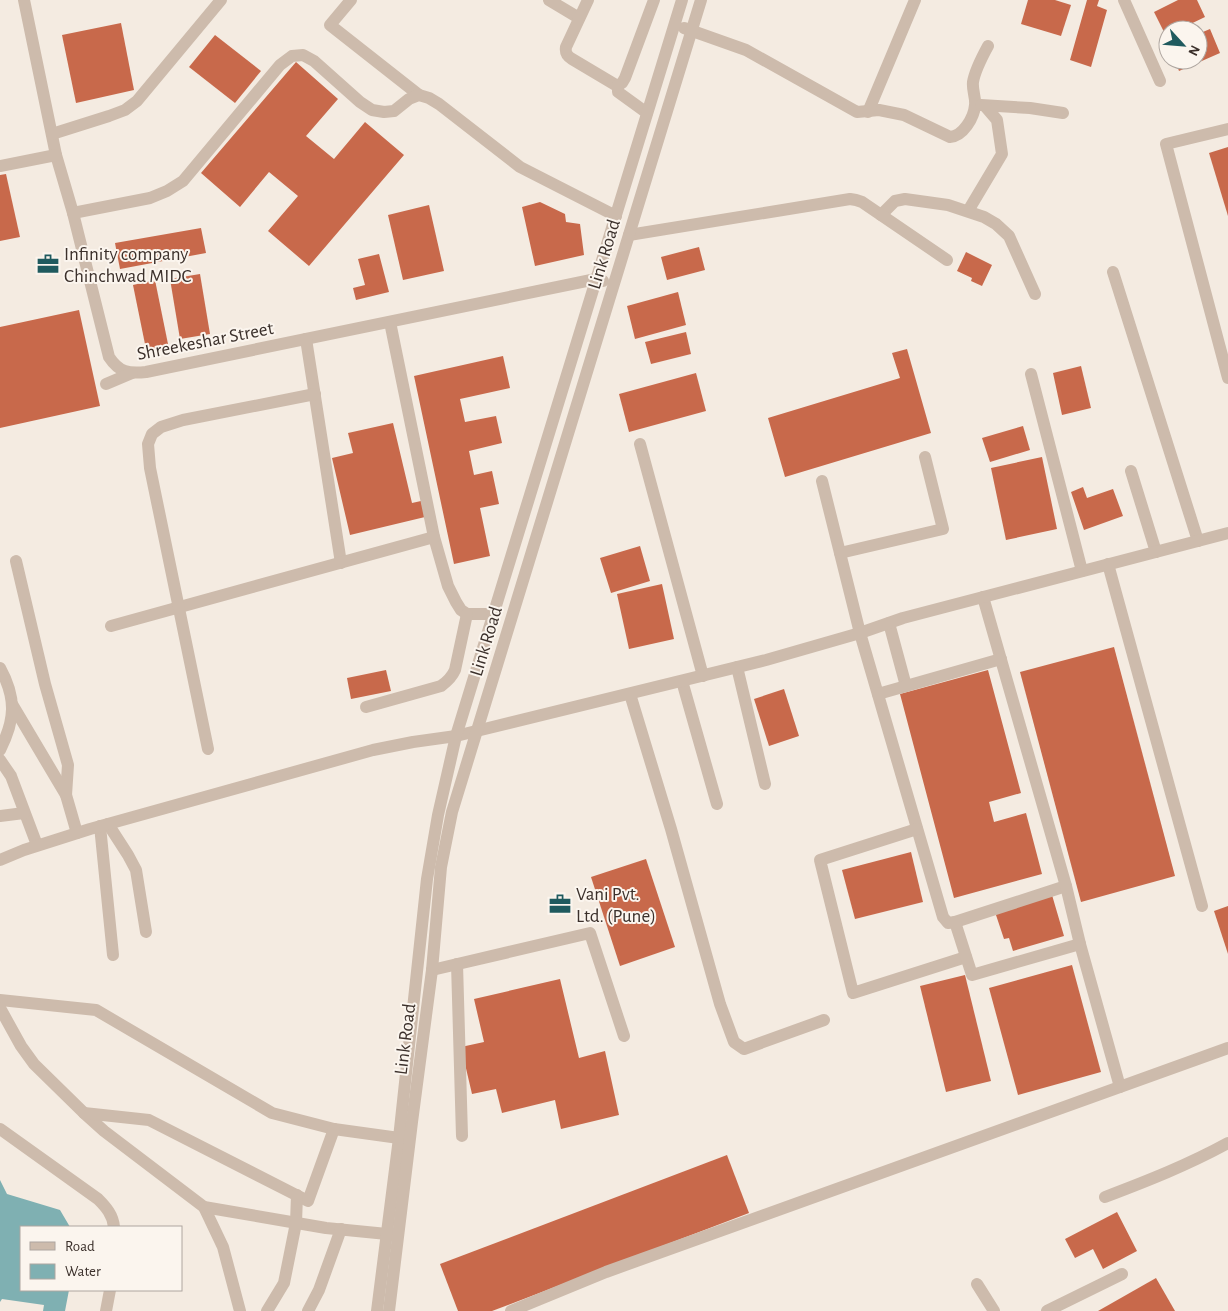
<svg xmlns="http://www.w3.org/2000/svg" width="1228" height="1311" font-family="'Alegreya Sans',sans-serif">
<rect width="100%" height="100%" fill="#f4ebe1"/>
<path fill="#7fb0b2" d="M0 1180 7 1194 60 1210 70 1227H21V1290H69L65 1311H43L44 1305 2 1299 0 1302Z"/>
<g fill="#c8694b">
<path d="M1028 0H1055L1071 5 1061 36 1021 24Z"/>
<path d="M1087 0H1099L1097 6 1107 10 1091 67 1070 60Z"/>
<path d="M1178 0H1197L1205 17 1178 30H1168V35L1166 36 1154 12Z"/>
<path d="M121 23 134 90 76 103 62 35Z"/>
<path d="M1210 29 1220 53 1179 71 1175 60H1198V34Z"/>
<path d="M215 35 261 71 235 103 189 67Z"/>
<path d="M296 62 338 99 306 136 334 159 365 122 404 155 309 266 268 231 298 196 269 172 240 207 201 173Z"/>
<path d="M1228 147V216L1209 153Z"/>
<path d="M6 174 20 237 0 241V175Z"/>
<path d="M540 202 565 214 566 222 580 224 584 255 535 266 522 207Z"/>
<path d="M429 205 444 271 403 280 388 215Z"/>
<path d="M201 228 206 253 120 269 115 243Z"/>
<path d="M699 247 705 270 667 280 661 257Z"/>
<path d="M966 252 992 265 982 286 971 281 972 278 957 271Z"/>
<path d="M379 254 389 292 356 300 353 288 365 285 358 259Z"/>
<path d="M200 274 210 334 180 339 170 279Z"/>
<path d="M155 280 169 349 147 354 133 285Z"/>
<path d="M678 292 686 325 635 339 627 306Z"/>
<path d="M79 310 100 406 0 428V327Z"/>
<path d="M686 332 691 354 651 364 645 342Z"/>
<path d="M907 349 931 433 785 477 768 418 900 378 892 353Z"/>
<path d="M503 356 510 388 460 399 465 422 496 416 502 443 469 451 474 475 492 471 499 504 480 508 490 556 454 564 414 376Z"/>
<path d="M1081 366 1091 408 1062 415 1053 373Z"/>
<path d="M696 373 706 411 629 432 619 394Z"/>
<path d="M393 423 412 503 421 501 425 517 350 535 332 458 353 453 348 433Z"/>
<path d="M1023 426 1030 450 990 462 982 438Z"/>
<path d="M1042 457 1057 529 1006 540 991 468Z"/>
<path d="M1083 487 1087 498 1113 489 1123 516 1084 530 1071 492Z"/>
<path d="M640 546 650 581 611 593 600 558Z"/>
<path d="M662 584 674 639 629 649 617 594Z"/>
<path d="M1114 647 1175 876 1081 902 1020 672Z"/>
<path d="M386 670 391 691 351 699 347 678Z"/>
<path d="M988 670 1021 793 989 802 994 822 1026 813 1042 874 954 898 900 694Z"/>
<path d="M784 689 799 736 769 746 754 699Z"/>
<path d="M911 852 923 902 855 919 842 870Z"/>
<path d="M646 859 675 947 620 966 591 877Z"/>
<path d="M1052 895 1064 936 1013 951 1009 938 1004 939 995 912Z"/>
<path d="M1228 906V954L1214 911Z"/>
<path d="M1072 965 1101 1072 1018 1095 989 988Z"/>
<path d="M965 975 991 1081 946 1092 920 986Z"/>
<path d="M560 979 579 1058 605 1051 619 1115 561 1129 555 1100 502 1113 496 1089 472 1094 461 1047 484 1042 474 999Z"/>
<path d="M727 1155 749 1213 492 1311H458L440 1264Z"/>
<path d="M1117 1212 1137 1251 1103 1269 1093 1249 1075 1258 1065 1239Z"/>
<path d="M1156 1278 1175 1311H1098Z"/>
</g>
<g fill="none" stroke-linecap="round" stroke-linejoin="round">
<g stroke="#cdbbac" stroke-width="12">
<path d="M24 0 56 155 73 213 109 357C119 372 128 374 146 372L596 279 603 281"/>
<path d="M351 0 330 25 419 95"/>
<path d="M549 0 579 18"/>
<path d="M588 0 566 47C565 53 567 56 572 59L614 84 618 85 622 83 625 78 654 0"/>
<path d="M1124 0 1160 81"/>
<path d="M684 28 746 50 857 112 879 110 904 115 950 137C963 136 974 118 975 105 976 98 972 90 973 82 975 70 982 57 988 46"/>
<path d="M618 85V92L647 113"/>
<path d="M981 105 1030 108 1063 113"/>
<path d="M868 112 915 0"/>
<path d="M1228 129 1166 144 1228 378"/>
<path d="M52 134 109 116 125 110 137 101 221 0"/>
<path d="M0 166 56 155"/>
<path d="M968 211 1002 154 997 120 985 106"/>
<path d="M73 213 150 198 167 191 183 181 280 65 292 56 303 55 314 61 360 102 372 110 384 112 394 111 409 99 419 95 429 98 439 104 520 167 616 216"/>
<path d="M881 215 895 201 905 199 948 205 984 217 996 224 1009 236 1035 294"/>
<path d="M629 235 850 199 856 200 862 202 947 260"/>
<path d="M1113 272 1198 541"/>
<path d="M390 322 434 537 448 586 456 602 461 610 467 614H493"/>
<path d="M306 339 341 563"/>
<path d="M1031 374 1082 571"/>
<path d="M106 384 132 373"/>
<path d="M640 444 703 676"/>
<path d="M1131 471 1156 552"/>
<path d="M822 481 860 633 943 917 948 923 955 922 1066 886"/>
<path d="M840 553 943 529 925 457"/>
<path d="M16 561 45 684 68 765 66 795"/>
<path d="M1108 564 1202 906"/>
<path d="M983 597 1066 886 1080 944 1120 1087"/>
<path d="M889 623 906 686"/>
<path d="M111 626 434 537"/>
<path d="M737 667 765 784"/>
<path d="M0 668C17 699 15 720 0 750"/>
<path d="M682 681 717 804"/>
<path d="M630 694 671 829 720 1004 734 1042 744 1049 824 1020"/>
<path d="M878 694 1001 659"/>
<path d="M12 704 66 795 77 833"/>
<path d="M366 707 441 686C448 681 452 677 455 670L467 614"/>
<path d="M208 749 150 468 148 444 152 434 161 427 183 420 315 394"/>
<path d="M0 760 11 776 37 845"/>
<path d="M0 816 24 813"/>
<path d="M108 824 128 855 136 870 146 932"/>
<path d="M100 826 113 955"/>
<path d="M917 829 820 860 853 993 966 957"/>
<path d="M0 860 24 850 90 829 373 750 413 742 456 736 766 660 860 633 903 618 1228 533"/>
<path d="M955 922 972 975 1080 944"/>
<path d="M457 964 462 1136"/>
<path d="M432 970 590 933 624 1036"/>
<path d="M0 1000 96 1010 272 1113 334 1129 399 1138 406 1136"/>
<path d="M0 1008 21 1046 34 1064 84 1113 104 1131 204 1207 326 1228 387 1234"/>
<path d="M84 1113 149 1120 308 1201 334 1129"/>
<path d="M0 1129 98 1199C106 1207 113 1215 114 1227"/>
<path d="M1105 1197C1147 1181 1188 1165 1228 1143"/>
<path d="M204 1207 223 1247 240 1311"/>
<path d="M977 1284 994 1311"/>
<path d="M106 1311 110 1290"/>
<path d="M267 1311 284 1283 296 1223 297 1195"/>
<path d="M308 1311 319 1290 341 1229"/>
<path d="M377 1311 399 1138 427 879 438 815 456 736 682 0"/>
<path d="M389 1311 412 1122 432 970 441 867 452 812 701 0"/>
<path d="M511 1311 606 1272 1228 1048"/>
<path d="M1047 1311 1122 1274"/>
</g>
</g>
<defs>
<g id="office-bare" transform="scale(1.725)"><path d="M-6-3h4V-5.5h4V-3h4V5H-6ZM-1-4.5V-3h2v-1.5ZM-6 0V1H6V0Z" fill="#1f5a5e" stroke="#fbf5ee" stroke-width="2.5" paint-order="stroke"/></g>
</defs>
<g fill-rule="evenodd">
<use href="#office-bare" x="48" y="264"/>
<use href="#office-bare" x="560" y="904"/>
</g>
<g text-anchor="middle" stroke-width="4" stroke-linejoin="round" paint-order="stroke">
<g font-size="19" fill="#3b302b" stroke="#fbf5ee" text-anchor="start">
<text x="64" y="260">Infinity company<tspan x="64" dy="22">Chinchwad MIDC</tspan></text>
<text x="576" y="900">Vani Pvt.<tspan x="576" dy="22">Ltd. (Pune)</tspan></text>
</g>
<g font-size="19" fill="#3b302b" stroke="#fbf5ee">
<text transform="translate(603 254) rotate(-73)" y="7">Link Road</text>
<text transform="translate(205 340) rotate(-11)" y="7">Shreekeshar Street</text>
<text transform="translate(485 641) rotate(-73)" y="7">Link Road</text>
<text transform="translate(404 1039) rotate(-83)" y="7">Link Road</text>
</g>
</g>
<rect x="20" y="1226" width="162" height="65" fill="#fbf5ee" stroke="#aea6a0"/>
<rect x="30" y="1242" width="25" height="8" fill="#cdbbac" stroke="#aea6a0"/>
<text x="65" y="1251" font-size="15" fill="#3b302b">Road</text>
<rect x="30" y="1264" width="25" height="15" fill="#7fb0b2" stroke="#aea6a0"/>
<text x="65" y="1276" font-size="15" fill="#3b302b">Water</text>
<g transform="translate(1183 45) rotate(116)"><circle r="24" fill="#fbf5ee" stroke="#aea6a0"/>
<path d="M0-4L9 19L0 12L-9 19Z" fill="#1f5a5e"/>
<text y="-8" font-size="14" font-weight="bold" text-anchor="middle" fill="#3b302b">N</text>
</g>
</svg>
